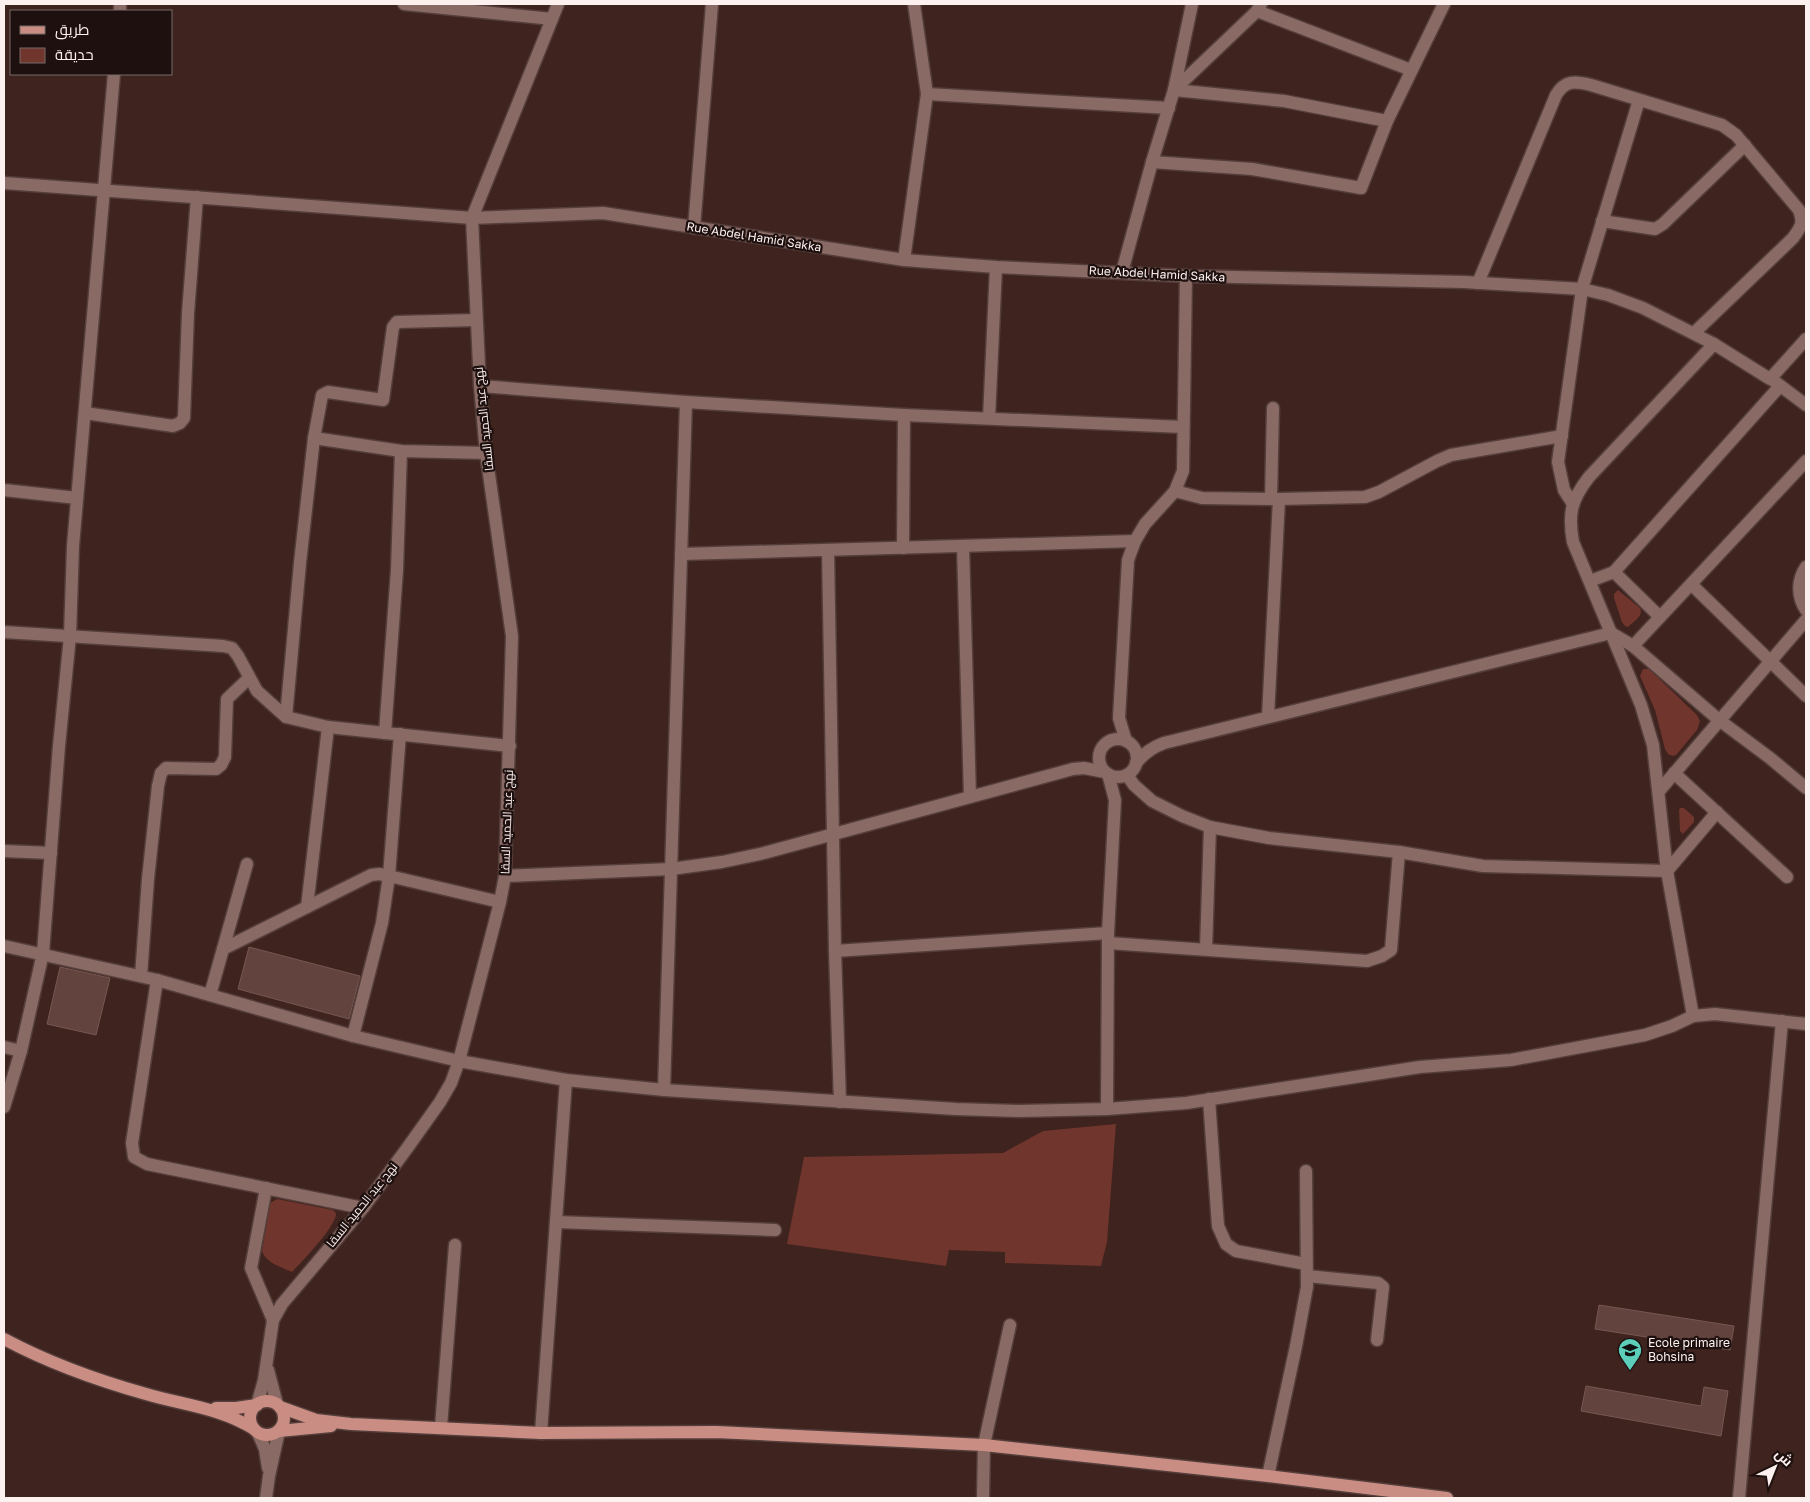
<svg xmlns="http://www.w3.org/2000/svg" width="1810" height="1502" font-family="'Golos Text',Cairo,sans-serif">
<rect width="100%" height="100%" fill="#3e231e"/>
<g fill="#70352c">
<path d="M1618 590 1640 608C1644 616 1634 621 1628 627L1625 626 1622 622 1614 598V594Z"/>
<path d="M1643 669H1649L1697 715 1700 721 1697 730 1676 755 1673 756 1668 754 1665 749 1655 710 1640 676Z"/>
<path d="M1680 808H1684L1694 817V822L1683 834 1680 831 1679 810Z"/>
<path d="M1116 1124 1107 1242 1101 1266 1005 1263V1252L949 1250 946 1266 787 1244 804 1157 1003 1153 1043 1131Z"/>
<path d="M277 1199 333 1210 336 1213C338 1224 301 1263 292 1272 281 1267 266 1263 262 1251L270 1203Z"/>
</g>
<g fill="#62433e" stroke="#775751">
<path d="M249 947 360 976 349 1019 238 989Z"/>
<path d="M60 967 110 978 96 1035 47 1024Z"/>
<path d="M1599 1305 1734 1326 1730 1350 1595 1329Z"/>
<path d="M1586 1386 1701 1406 1704 1387 1728 1391 1721 1436 1581 1411Z"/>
</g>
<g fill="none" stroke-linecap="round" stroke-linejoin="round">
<g stroke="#543e3b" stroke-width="15">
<g id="minor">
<path d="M404 4 552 19"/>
<path d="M120 11V4"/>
<path d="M1257 11 1411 70"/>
<path d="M1174 90 1284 101 1387 121"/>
<path d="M1174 90 1257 11 1261 4"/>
<path d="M927 94 1169 108"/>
<path d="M1152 162 1252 169 1361 188 1387 121 1444 4"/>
<path d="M4 183 472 218 603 213 904 260 996 267 1186 276 1464 282 1582 289 1608 295 1643 308 1714 344 1770 379 1806 339"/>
<path d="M1602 221 1655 229 1663 224 1745 145"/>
<path d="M694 228 712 4"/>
<path d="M904 260 927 94 914 4"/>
<path d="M1122 272 1152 162 1174 90 1192 4"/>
<path d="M1478 283 1556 95C1565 80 1575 81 1591 85L1722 125 1736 135 1799 210C1804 223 1801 227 1793 238L1694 333"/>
<path d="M1774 381 1806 405"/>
<path d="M480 386 686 402 904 415 1183 427"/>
<path d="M85 413 173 426 180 423 184 418 188 313 197 197"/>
<path d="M989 418 996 267"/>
<path d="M314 438 401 451 486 453"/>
<path d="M4 490 77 498"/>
<path d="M1175 491 1202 498 1279 499 1365 497 1379 492 1437 461 1451 455 1562 436"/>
<path d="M1271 499 1273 408"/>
<path d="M1573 504 1564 490 1558 462 1582 289 1639 100"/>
<path d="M963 546 970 797"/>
<path d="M903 548 904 415"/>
<path d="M828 550 835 951 840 1102"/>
<path d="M681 554 1135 541"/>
<path d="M1806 567C1797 580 1797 597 1806 610"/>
<path d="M1614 572 1660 617"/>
<path d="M1590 581 1614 572 1780 386"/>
<path d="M1692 585 1806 696"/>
<path d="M4 632 223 646 232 648 238 656 257 691 286 717 328 727 510 746"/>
<path d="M1633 646 1806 461"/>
<path d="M286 717 300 563 314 438 322 395 328 392 383 400 393 327 397 322 476 320"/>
<path d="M1268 717 1279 499"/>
<path d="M385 733 397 570 401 451"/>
<circle cx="1118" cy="758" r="19"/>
<path d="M1126 741 1119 718 1128 560 1135 541 1145 524 1175 491 1183 471 1186 276"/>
<path d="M1136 763C1144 753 1153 747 1164 743L1611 633 1633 646 1719 720 1770 758 1806 788"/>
<path d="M1674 773 1787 877"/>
<path d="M1127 775 1134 785 1152 801 1182 816 1210 827 1269 838 1399 852 1483 866 1667 871 1717 812"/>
<path d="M1659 791 1806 620"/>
<path d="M4 851 51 853"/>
<path d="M505 876 671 869 722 862 764 853 1073 769 1084 768 1105 772"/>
<path d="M307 907 328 727"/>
<path d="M1108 943 1367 961 1382 956 1391 950 1399 852"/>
<path d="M4 946 157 980 353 1036 459 1061 566 1080 664 1090 956 1109 1019 1111 1107 1109 1186 1103 1420 1067 1511 1060 1645 1035 1672 1026 1693 1016 1715 1014 1806 1024"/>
<path d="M223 949 371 875 379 874 389 876 500 902"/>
<path d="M1206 949 1210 827"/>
<path d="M835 951 1108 933"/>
<path d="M141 976 148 879 158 786 161 773 166 768 216 769 221 765 225 757 227 699 249 678"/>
<path d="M157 980 132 1143 134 1157 147 1164 363 1208"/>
<path d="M210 995 247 864"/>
<path d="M1693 1016 1667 871 1653 745 1641 705 1573 542C1568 514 1571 500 1589 477L1714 344"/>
<path d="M353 1036 382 923 389 876 400 734"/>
<path d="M4 1047 21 1051"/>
<path d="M664 1090 686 402"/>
<path d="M1209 1099 1218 1226 1226 1244 1236 1251 1306 1264"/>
<path d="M4 1107 21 1051 43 953 59 746 70 636 73 546 114 74"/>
<path d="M1107 1109 1108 933 1115 800 1108 774"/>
<path d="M266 1188 251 1268 273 1320"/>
<path d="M556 1222 775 1230"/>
<path d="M1307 1276 1378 1283 1383 1287 1377 1340"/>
<path d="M268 1370 277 1404"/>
<path d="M257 1405 264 1380 273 1320 282 1304 363 1208 408 1147 440 1102 451 1083 459 1061 500 902 505 876 512 636 486 453 480 386 472 218 558 4"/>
<path d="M441 1427 455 1245"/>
<path d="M258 1433 265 1449 268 1468"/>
<path d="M541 1433 566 1080"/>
<path d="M1268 1476 1296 1346 1307 1287 1306 1171"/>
<path d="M266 1498 269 1476 279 1431"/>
<path d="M983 1498 984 1445 1010 1325"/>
<path d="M1739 1498 1782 1021"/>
</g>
</g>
<g stroke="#543e3b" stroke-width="15">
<g id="major">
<path d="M4 1339C49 1363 96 1380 146 1394 183 1405 221 1408 254 1429"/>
<circle cx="267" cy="1418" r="17"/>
<path d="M280 1407 316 1420 351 1424 541 1433 716 1432 984 1445 1268 1476 1447 1498"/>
<path d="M216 1408H236L257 1405"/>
<path d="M279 1431 331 1426"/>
</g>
</g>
<use href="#minor" stroke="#8a6a64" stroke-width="12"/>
<use href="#major" stroke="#ca8d83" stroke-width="12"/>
</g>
<defs>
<g id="school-pin" transform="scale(1.25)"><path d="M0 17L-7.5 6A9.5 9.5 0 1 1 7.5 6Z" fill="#5cceba" stroke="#1d100e"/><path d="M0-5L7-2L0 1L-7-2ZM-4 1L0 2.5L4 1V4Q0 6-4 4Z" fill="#111"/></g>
</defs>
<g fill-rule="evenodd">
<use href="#school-pin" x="1630" y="1350"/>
</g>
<g text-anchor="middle" stroke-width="4.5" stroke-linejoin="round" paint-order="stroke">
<g font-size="12" fill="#fdf1ef" stroke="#1d100e">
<text transform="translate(754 237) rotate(9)" y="4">Rue Abdel Hamid Sakka</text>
<text transform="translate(1157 274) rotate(3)" y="4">Rue Abdel Hamid Sakka</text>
<text transform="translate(484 419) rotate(-96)" y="4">نهج عبد الحميد السقا</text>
<text transform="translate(507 822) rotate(-88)" y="4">نهج عبد الحميد السقا</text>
<text transform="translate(362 1205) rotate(-51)" y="4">نهج عبد الحميد السقا</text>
</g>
<g font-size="12" fill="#fdf1ef" stroke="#1d100e" text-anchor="start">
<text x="1648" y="1347">Ecole primaire<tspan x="1648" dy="14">Bohsina</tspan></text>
</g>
</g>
<rect width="1810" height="1502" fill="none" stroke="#fdf1ef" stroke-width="10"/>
<rect x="10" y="10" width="162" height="65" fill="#1d100e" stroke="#776a68"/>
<rect x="20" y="26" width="25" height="8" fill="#ca8d83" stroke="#776a68"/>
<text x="55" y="35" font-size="15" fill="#fdf1ef">طريق</text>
<rect x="20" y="48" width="25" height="15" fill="#70352c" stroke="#776a68"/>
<text x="55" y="60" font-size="15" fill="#fdf1ef">حديقة</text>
<g transform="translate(1775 1467) rotate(43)" stroke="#1d100e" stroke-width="4" paint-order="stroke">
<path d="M0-4L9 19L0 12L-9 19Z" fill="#fdf1ef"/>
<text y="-8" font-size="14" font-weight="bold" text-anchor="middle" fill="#fdf1ef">ش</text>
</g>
</svg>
